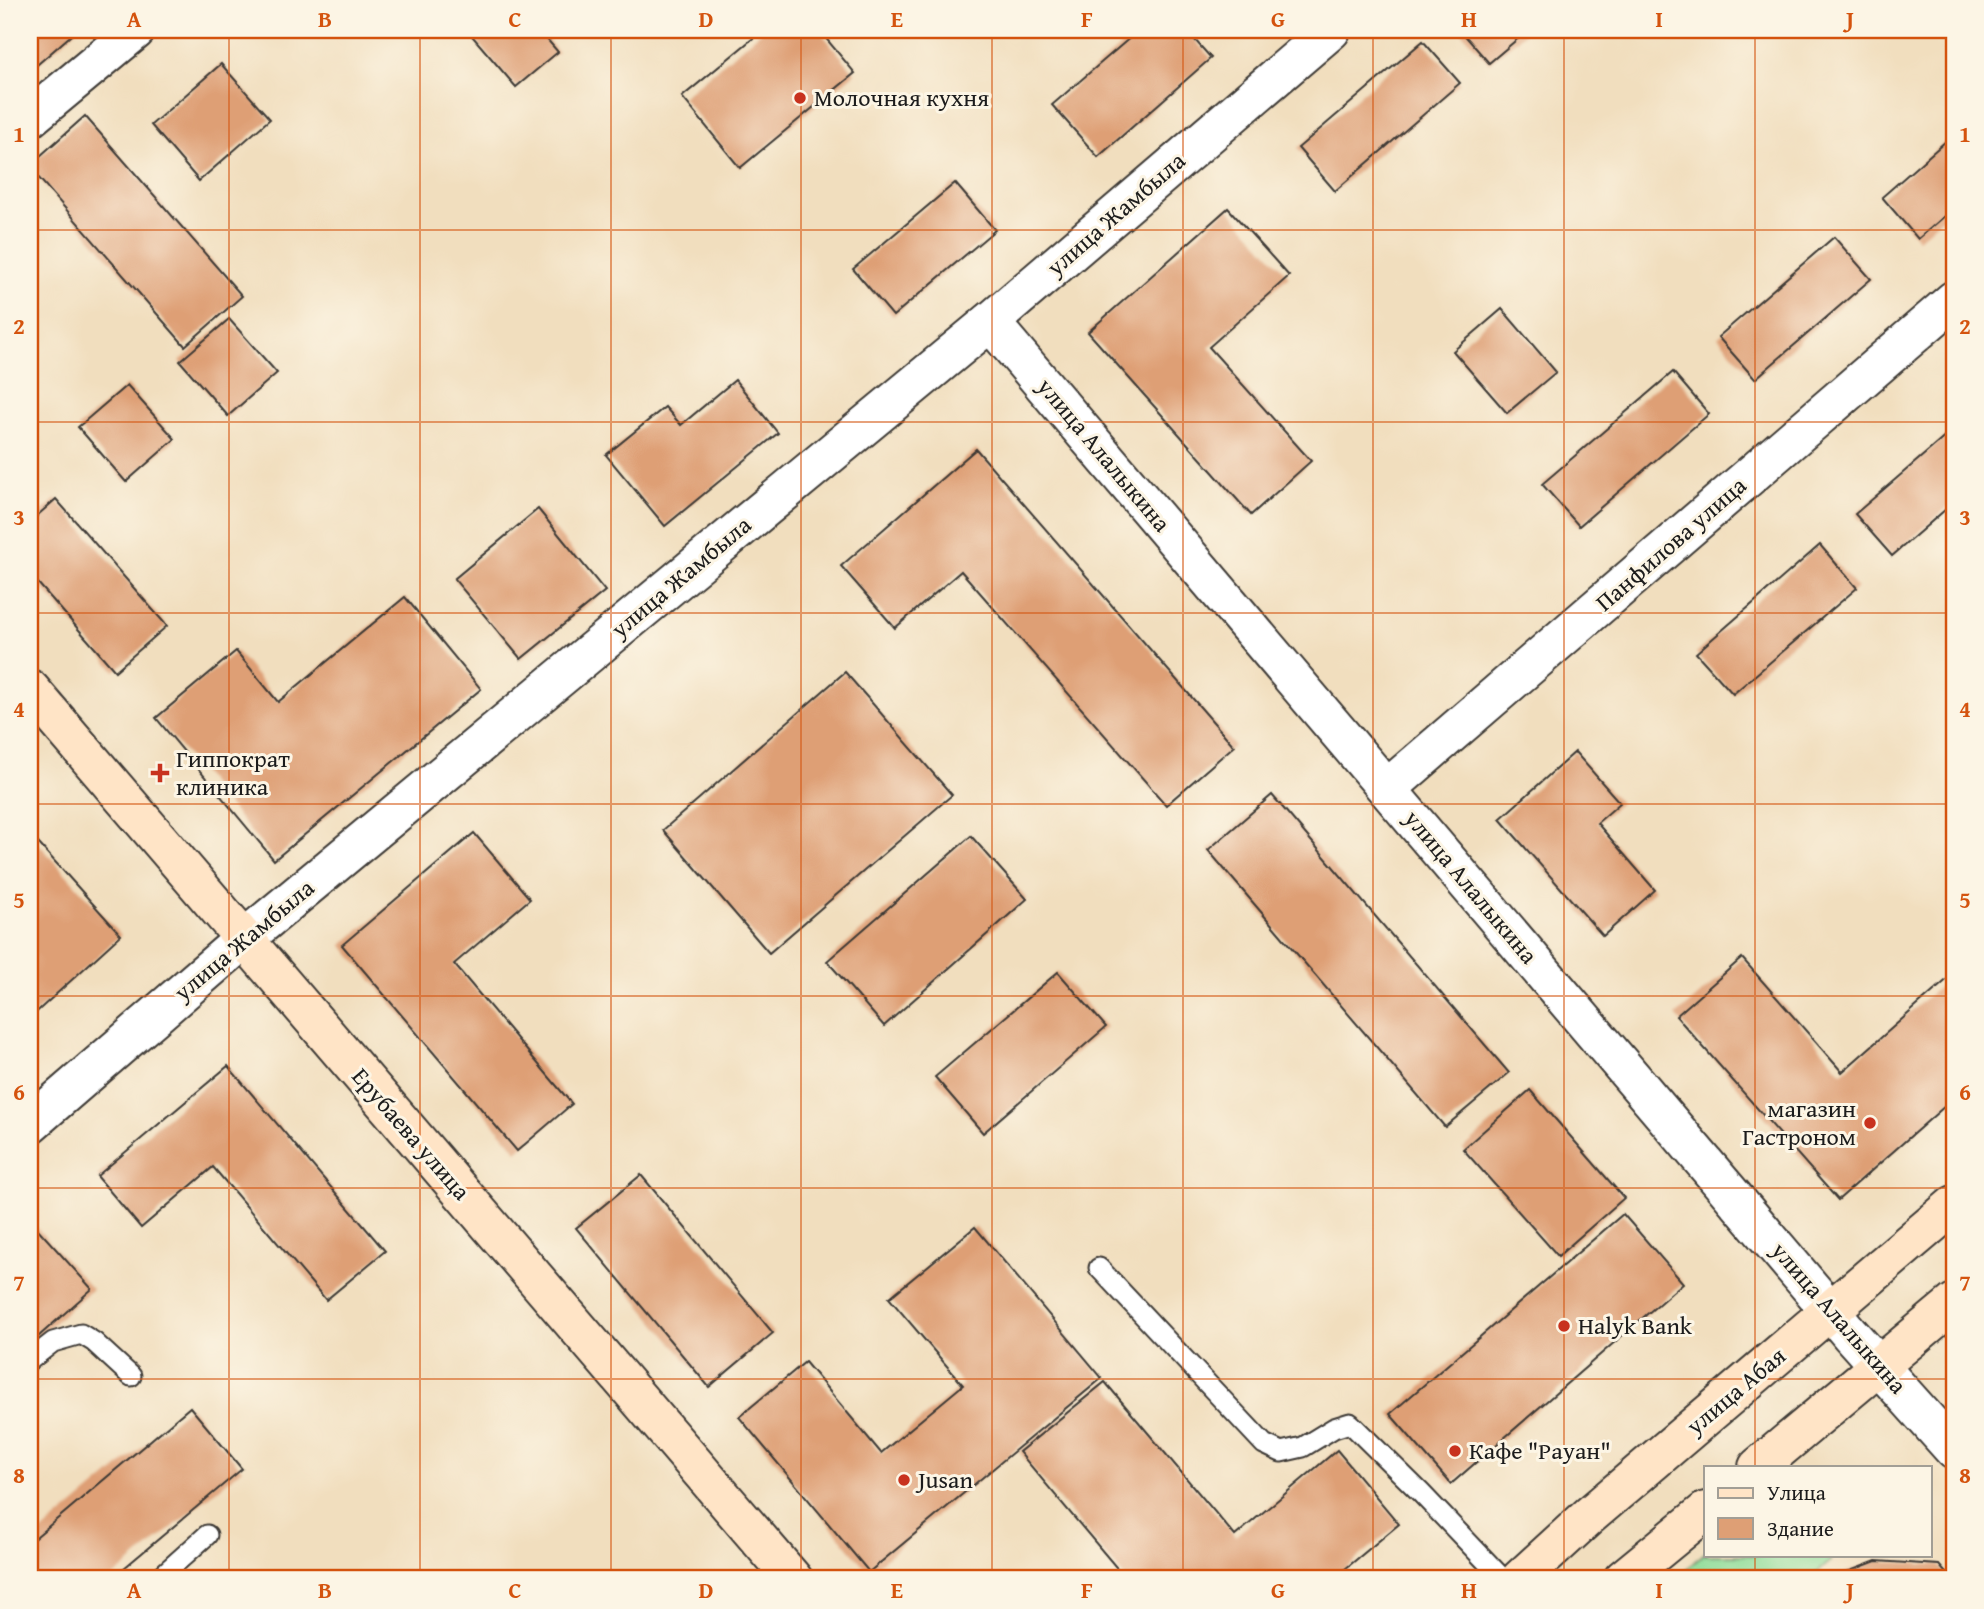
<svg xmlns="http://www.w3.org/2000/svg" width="1984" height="1609" font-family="'Gentium Book Plus',serif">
<rect width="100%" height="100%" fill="#fcf5e5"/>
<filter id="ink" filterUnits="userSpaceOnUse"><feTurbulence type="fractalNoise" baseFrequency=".0143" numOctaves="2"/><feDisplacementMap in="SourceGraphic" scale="14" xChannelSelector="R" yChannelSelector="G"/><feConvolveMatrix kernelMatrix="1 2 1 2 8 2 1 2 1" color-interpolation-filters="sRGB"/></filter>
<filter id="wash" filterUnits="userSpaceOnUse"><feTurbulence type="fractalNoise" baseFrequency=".00686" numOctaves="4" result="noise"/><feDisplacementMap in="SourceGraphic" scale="28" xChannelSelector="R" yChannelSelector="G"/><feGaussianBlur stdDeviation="1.57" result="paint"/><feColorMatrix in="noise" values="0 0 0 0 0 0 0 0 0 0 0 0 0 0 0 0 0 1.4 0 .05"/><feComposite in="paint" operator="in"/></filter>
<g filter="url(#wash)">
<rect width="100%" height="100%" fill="#f1debe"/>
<path fill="#90dd9a" stroke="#567c5b" stroke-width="2" d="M1706 1552V1555H1826L1831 1561 1810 1579H1675Z"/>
<g id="blocks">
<g fill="#de9f75">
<path d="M30 30H77L30 71Z"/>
<path d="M467 30H539L558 52 516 87Z"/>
<path d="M763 30H819L855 73 740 168 682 97Z"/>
<path d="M1139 30H1186L1211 58 1098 157 1052 105Z"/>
<path d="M1460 30H1528L1489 63Z"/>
<path d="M1423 41 1460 83 1335 191 1298 148Z"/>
<path d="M221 64 270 119 199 181 151 125Z"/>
<path d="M85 116 242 296 185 346 30 168V165Z"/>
<path d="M1954 134V208L1918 239 1882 197Z"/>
<path d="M955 183 995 230 893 316 853 269Z"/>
<path d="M1228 208 1289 276 1209 347 1311 461 1251 515 1088 332Z"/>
<path d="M1834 237 1871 279 1755 379 1718 337Z"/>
<path d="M1502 309 1556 372 1507 413 1453 351Z"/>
<path d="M229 319 277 373 228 416 180 361Z"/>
<path d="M1673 372 1709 414 1579 526 1542 484Z"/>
<path d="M735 380 778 433 665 526 606 455 665 407 681 425Z"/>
<path d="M127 385 175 439 126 482 78 427Z"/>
<path d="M1954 429V502L1892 556 1855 514Z"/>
<path d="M976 449 1234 746 1166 805 961 571 895 628 841 566Z"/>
<path d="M56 499 167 626 115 671 30 574V522Z"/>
<path d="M538 509 605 591 521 659 454 579Z"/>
<path d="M1820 545 1857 588 1733 694 1696 653Z"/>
<path d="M405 597 481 689 274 860 156 718 236 651 278 702Z"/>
<path d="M845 672 952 795 769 953 663 830Z"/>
<path d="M1575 752 1620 803 1597 823 1655 890 1603 936 1500 819Z"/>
<path d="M1272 795 1509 1073 1445 1127 1208 850Z"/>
<path d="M474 833 530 899 454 964 572 1104 517 1151 342 945Z"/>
<path d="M30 834 121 935 30 1018V956L33 953 30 949Z"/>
<path d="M971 836 1027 899 884 1026 827 961Z"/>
<path d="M1742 958 1842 1072 1951 976 1954 980V1098L1838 1200 1676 1016Z"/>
<path d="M1058 972 1106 1027 983 1133 935 1077Z"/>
<path d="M228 1066 385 1251 326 1300 213 1167 141 1228 97 1176Z"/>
<path d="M1530 1090 1624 1198 1558 1256 1463 1149Z"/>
<path d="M641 1175 773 1333 709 1387 576 1228Z"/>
<path d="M1623 1214 1683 1283 1451 1484 1390 1414Z"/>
<path d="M36 1227 92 1289 30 1344V1232Z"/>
<path d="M975 1227 1102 1378 869 1572 739 1417 805 1362 881 1453 963 1385 889 1298Z"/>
<path d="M1105 1382 1235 1536 1337 1450 1399 1524 1333 1579H1126L1019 1452Z"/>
<path d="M190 1407 242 1469 111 1579H30V1542Z"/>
<path d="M1876 1561 1939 1565 1951 1579H1829Z"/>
</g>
</g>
</g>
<g filter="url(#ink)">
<use href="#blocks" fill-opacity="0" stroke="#3c3934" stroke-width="2"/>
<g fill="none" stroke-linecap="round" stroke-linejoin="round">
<g stroke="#3c3934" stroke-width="23">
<g id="lane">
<path d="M1099 1268 1264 1444 1281 1452 1303 1447 1334 1428 1350 1423 1421 1493 1503 1579"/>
<path d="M30 1360 53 1342 81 1334 94 1342 131 1376"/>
<path d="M158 1579 207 1535"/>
</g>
</g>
<g stroke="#3c3934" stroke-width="42">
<g id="street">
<path d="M30 118 136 30"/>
<path d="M990 322 1850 1334 1954 1450"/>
<path d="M1388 788 1954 300"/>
<path d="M30 1124 244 939 990 322 1331 30"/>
</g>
</g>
<g stroke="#3c3934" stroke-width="42">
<g id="secondary">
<path d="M30 689 793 1579"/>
<path d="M1758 1467 1954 1303"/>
<path d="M1520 1579 1589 1516 1954 1205"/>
<path d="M1623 1579 1706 1511"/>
</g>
</g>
<use href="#lane" stroke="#fff" stroke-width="19"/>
<use href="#street" stroke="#fff" stroke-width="38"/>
<use href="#secondary" stroke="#ffe4c6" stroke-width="38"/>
</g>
</g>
<path fill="none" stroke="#d4530e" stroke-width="2" stroke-opacity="0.55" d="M229 30V1579M420 30V1579M611 30V1579M801 30V1579M992 30V1579M1183 30V1579M1373 30V1579M1564 30V1579M1755 30V1467M30 230H1954M30 422H1954M30 613H1954M30 804H1954M30 996H1954M30 1188H1954M30 1379H1954M1755 1555V1579"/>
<g fill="#c8321e" stroke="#fcf5e5" stroke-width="2.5">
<circle cx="800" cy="98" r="7"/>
<path d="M156.5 762.5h7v7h7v7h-7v7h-7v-7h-7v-7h7z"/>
<circle cx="1870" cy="1123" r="7"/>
<circle cx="1564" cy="1326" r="7"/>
<circle cx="1455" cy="1451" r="7"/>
<circle cx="904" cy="1480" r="7"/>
</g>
<g text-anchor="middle" stroke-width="6" stroke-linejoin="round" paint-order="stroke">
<g font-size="24" fill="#1c1c1c" stroke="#fcf5e5" text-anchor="start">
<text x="814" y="106">Молочная кухня</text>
<text x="176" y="767">Гиппократ<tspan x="176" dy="28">клиника</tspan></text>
<text x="1856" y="1117" text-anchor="end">магазин<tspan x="1856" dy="28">Гастроном</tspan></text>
<text x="1578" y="1334">Halyk Bank</text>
<text x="1469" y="1459">Кафе "Рауан"</text>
<text x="918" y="1488">Jusan</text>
</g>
<g font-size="24" fill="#1c1c1c" stroke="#fcf5e5">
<text transform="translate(1116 214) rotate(-41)" y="8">улица Жамбыла</text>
<text transform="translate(1104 455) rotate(50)" y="8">улица Алалыкина</text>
<text transform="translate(1671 544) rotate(-41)" y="8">Панфилова улица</text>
<text transform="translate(681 577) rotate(-40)" y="8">улица Жамбыла</text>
<text transform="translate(1471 887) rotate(50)" y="8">улица Алалыкина</text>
<text transform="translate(244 940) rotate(-40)" y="8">улица Жамбыла</text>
<text transform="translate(411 1134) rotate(49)" y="8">Ерубаева улица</text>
<text transform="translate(1839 1318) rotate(49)" y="8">улица Алалыкина</text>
<text transform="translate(1736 1391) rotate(-40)" y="8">улица Абая</text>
</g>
</g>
<rect width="1984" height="1609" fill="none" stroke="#fcf5e5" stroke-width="77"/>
<rect x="1704" y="1466" width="228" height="91" fill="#fcf5e5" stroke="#a29e95" stroke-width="2"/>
<rect x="1718" y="1488" width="35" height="10" fill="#ffe4c6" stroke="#a29e95" stroke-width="2"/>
<text x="1767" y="1500" font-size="21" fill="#1c1c1c">Улица</text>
<rect x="1718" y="1518" width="35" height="21" fill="#de9f75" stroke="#a29e95" stroke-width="2"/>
<text x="1767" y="1536" font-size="21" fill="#1c1c1c">Здание</text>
<rect x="38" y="38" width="1908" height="1532" fill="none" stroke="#d4530e" stroke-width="2.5"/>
<g font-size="23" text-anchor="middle" font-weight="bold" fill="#d4530e">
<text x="134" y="27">A</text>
<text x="325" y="27">B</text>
<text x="515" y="27">C</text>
<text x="706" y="27">D</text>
<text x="897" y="27">E</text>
<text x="1087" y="27">F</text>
<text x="1278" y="27">G</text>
<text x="1469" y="27">H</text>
<text x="1659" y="27">I</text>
<text x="1850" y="27">J</text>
<text x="19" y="142">1</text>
<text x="1965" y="142">1</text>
<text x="19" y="334">2</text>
<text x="1965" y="334">2</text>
<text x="19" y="525">3</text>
<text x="1965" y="525">3</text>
<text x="19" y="717">4</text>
<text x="1965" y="717">4</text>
<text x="19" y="908">5</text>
<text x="1965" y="908">5</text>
<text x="19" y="1100">6</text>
<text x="1965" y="1100">6</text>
<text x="19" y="1291">7</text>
<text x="1965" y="1291">7</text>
<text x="19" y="1483">8</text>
<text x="1965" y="1483">8</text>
<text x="134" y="1598">A</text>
<text x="325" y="1598">B</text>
<text x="515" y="1598">C</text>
<text x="706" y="1598">D</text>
<text x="897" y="1598">E</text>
<text x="1087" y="1598">F</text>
<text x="1278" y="1598">G</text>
<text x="1469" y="1598">H</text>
<text x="1659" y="1598">I</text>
<text x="1850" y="1598">J</text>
</g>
</svg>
